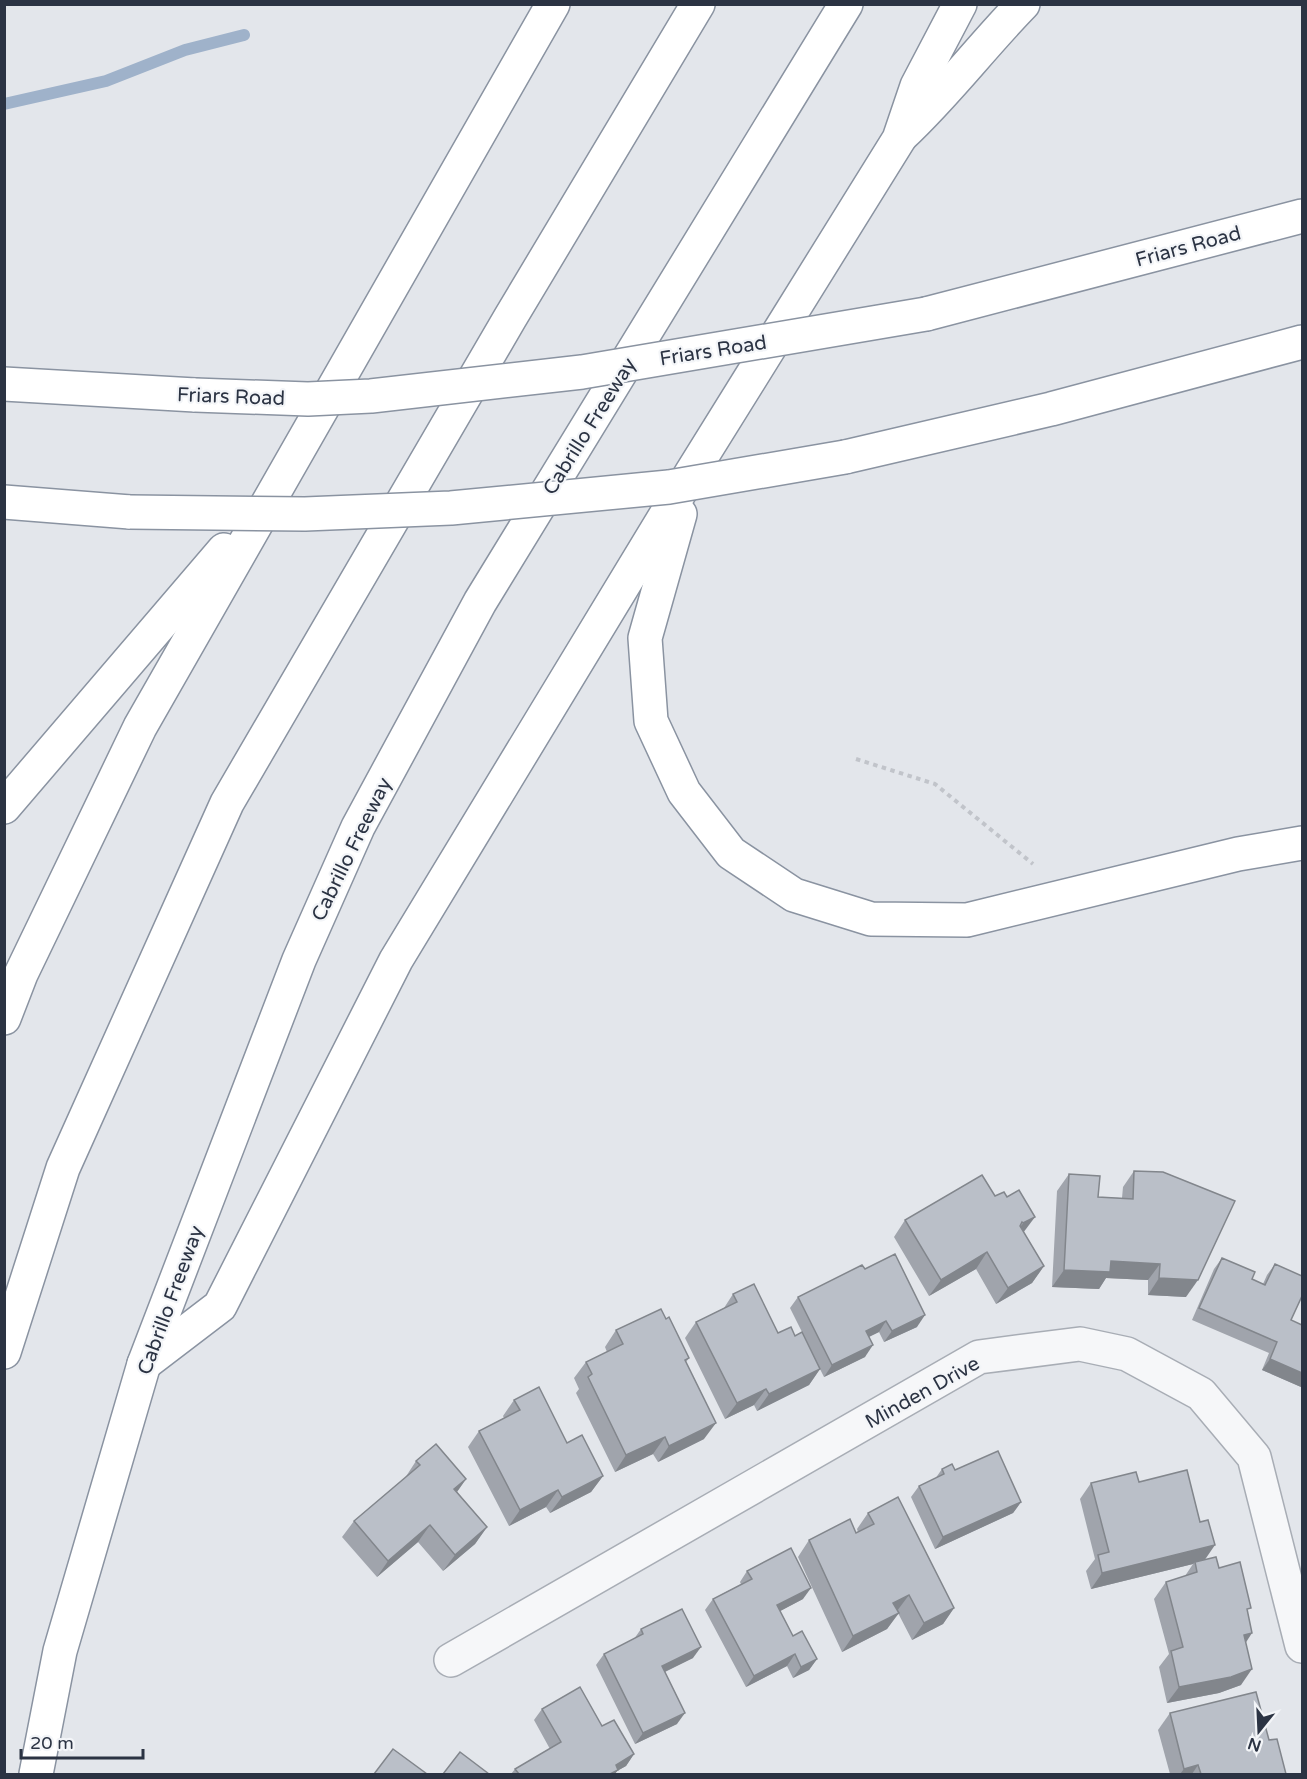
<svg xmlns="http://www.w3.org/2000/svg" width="1307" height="1779" font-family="'Varela Round',sans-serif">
<rect width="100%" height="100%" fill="#e3e6eb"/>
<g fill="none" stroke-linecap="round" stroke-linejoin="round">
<path stroke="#9fb2ca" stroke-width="12" d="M4 104 106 81 185 50 244 35"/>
<g stroke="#a8adb5" stroke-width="36">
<path id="street" d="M451 1660 979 1357 1080 1344 1127 1354 1201 1394 1254 1457 1302 1646"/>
</g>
<g stroke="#8a93a1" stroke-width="36">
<g id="highway">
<path d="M902 135C946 94 981 47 1023 4"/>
<path d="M926 314 1302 216"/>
<path d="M4 384 195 395"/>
<path d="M845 457 1051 409 1302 342"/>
<path d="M4 502 130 512"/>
<path d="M680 514 645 638 651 721 684 792 731 853 794 895 871 919 967 920 1238 854 1302 843"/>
<path d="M4 807 224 550"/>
<path d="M4 1018 21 974 140 727 553 4"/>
<path d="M4 1352 63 1168 227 803 510 318 698 4"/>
<path d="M144 1364 220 1306 396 960 692 472 899 139 917 86 960 4"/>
<path d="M36 1774 60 1651 144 1364 299 960 358 827 480 602 846 4"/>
</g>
</g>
<path stroke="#c1c4ca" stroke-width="4" stroke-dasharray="4.5 4.5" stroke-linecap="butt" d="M856 759 935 784 1033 864"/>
<use href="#street" stroke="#f6f7f9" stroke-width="33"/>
<use href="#highway" stroke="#fff" stroke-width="33"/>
<g stroke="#8a93a1" stroke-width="36" stroke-linecap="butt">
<g id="highway-bridge">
<path d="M195 395 308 399 371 396 582 372 926 314"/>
<path d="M130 512 305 514 451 508 669 487 845 457"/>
</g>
</g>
<use href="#highway-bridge" stroke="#fff" stroke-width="33"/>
</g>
<g fill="#a0a4ac">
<path d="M1134 1171 1186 1297 1148 1295V1280L1106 1278 1099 1289 1052 1287 1057 1191 1069 1174 1098 1197 1122 1198 1123 1187Z"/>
<path d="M1019 1190 1023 1232 1044 1266 1032 1283 996 1304 976 1269 929 1296 894 1237 905 1220 1007 1197Z"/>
<path d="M1222 1258 1252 1279 1263 1284 1267 1275 1275 1264 1291 1320 1301 1387 1262 1370 1269 1353 1192 1320 1214 1269Z"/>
<path d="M865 1269 917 1327 884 1342 879 1332 869 1337 865 1357 824 1377 820 1369 809 1385 757 1411 754 1405 725 1419 685 1338 696 1322 724 1308 733 1294 778 1333 795 1336 802 1332 790 1308 798 1297Z"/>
<path d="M666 1319 689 1358 686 1362 704 1439 658 1462 653 1454 615 1472 576 1393 579 1389 574 1378 586 1362 607 1352 605 1347 616 1330Z"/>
<path d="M514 1400 567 1443 603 1476 591 1492 550 1513 546 1507 509 1526 468 1447 479 1431 504 1418 503 1416Z"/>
<path d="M416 1461 466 1479 457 1492 487 1527 475 1544 443 1571 418 1542 377 1577 342 1537 354 1521 405 1478Z"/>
<path d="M942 1469 955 1470 1021 1502 1013 1513 935 1549 911 1497 919 1486 935 1479Z"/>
<path d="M1139 1482 1205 1559 1219 1568 1248 1613 1246 1642 1241 1685 1219 1693 1167 1703 1159 1667 1169 1654 1154 1599 1166 1582 1185 1576 1193 1564 1091 1589 1086 1571 1095 1559 1080 1499 1091 1483Z"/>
<path d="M868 1513 954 1608 943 1624 912 1640 898 1613 887 1629 842 1652 798 1557 809 1540 858 1532 857 1529Z"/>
<path d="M747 1571 803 1599 780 1611 793 1636 817 1659 809 1670 793 1678 787 1666 746 1687 705 1610 713 1599 741 1584 740 1582Z"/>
<path d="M641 1629 693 1658 665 1672 677 1724 635 1744 596 1665 604 1654 634 1639Z"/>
<path d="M542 1709 602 1726 634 1754 626 1766 617 1771 615 1774H511L515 1769 550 1749 534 1720Z"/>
<path d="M1170 1713 1269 1740 1286 1774H1170L1158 1730Z"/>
</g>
<g fill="#82868c">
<path d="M1035 1217 1023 1233 1011 1240 1023 1223Z"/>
<path d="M987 1252 976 1269 929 1296 941 1280Z"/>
<path d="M1111 1261 1160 1264 1148 1280 1106 1278 1099 1289 1052 1287 1064 1270Z"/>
<path d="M1044 1266 1032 1283 996 1304 1008 1288Z"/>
<path d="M1159 1278 1198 1280 1186 1297 1148 1295Z"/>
<path d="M925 1315 917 1327 884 1342 892 1331Z"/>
<path d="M886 1321 879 1332 858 1342 866 1331Z"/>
<path d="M873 1345 865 1357 824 1377 832 1365Z"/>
<path d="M1270 1359 1302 1373V1386L1301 1387 1262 1370Z"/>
<path d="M820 1369 809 1385 757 1411 769 1394Z"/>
<path d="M766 1389 754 1405 725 1419 737 1403Z"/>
<path d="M716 1423 704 1439 658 1462 669 1446Z"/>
<path d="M665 1437 653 1454 615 1472 626 1455Z"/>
<path d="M603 1476 591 1492 550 1513 562 1497Z"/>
<path d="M466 1479 454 1496V1489Z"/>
<path d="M558 1490 546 1507 509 1526 520 1510Z"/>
<path d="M1021 1502 1013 1513 935 1549 943 1537Z"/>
<path d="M430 1525 418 1542 377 1577 388 1561Z"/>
<path d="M487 1527 475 1544 443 1571 455 1555Z"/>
<path d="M1215 1545 1204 1561 1195 1562 1193 1564 1091 1589 1102 1573Z"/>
<path d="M811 1588 803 1599 769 1617 777 1605Z"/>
<path d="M909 1595 897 1611 893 1603Z"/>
<path d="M954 1608 943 1624 912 1640 924 1623Z"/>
<path d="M899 1613 887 1629 842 1652 853 1636Z"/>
<path d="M1252 1633 1241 1650 1244 1635Z"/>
<path d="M701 1647 693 1658 654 1677 662 1666Z"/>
<path d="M795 1654 787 1666 746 1687 754 1676Z"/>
<path d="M817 1659 809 1670 793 1678 801 1667Z"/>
<path d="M1252 1669 1241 1685 1219 1693 1167 1703 1179 1687Z"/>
<path d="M685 1713 677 1724 635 1744 643 1733Z"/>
<path d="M634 1754 626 1766 617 1771 615 1774H609L616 1765Z"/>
<path d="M1198 1765 1192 1774H1180L1184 1769Z"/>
</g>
<g fill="#babfc8" stroke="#82868c" stroke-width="1.5">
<path d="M1134 1171 1163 1172 1235 1201 1198 1280 1159 1278 1160 1264 1111 1261 1110 1272 1064 1270 1069 1174 1100 1176 1098 1197 1133 1199Z"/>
<path d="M982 1175 995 1196 1004 1192 1007 1197 1019 1190 1035 1217 1023 1223 1022 1222 1020 1226 1044 1266 1008 1288 987 1252 941 1280 905 1220Z"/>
<path d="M895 1254 925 1315 892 1331 886 1321 866 1331 873 1345 832 1365 798 1297 862 1265 865 1269Z"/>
<path d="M1222 1258 1255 1272 1252 1279 1265 1285 1275 1264 1302 1276V1296L1291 1320 1302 1325V1373L1270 1359 1277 1342 1199 1308Z"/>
<path d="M754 1284 778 1333 791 1327 795 1336 802 1332 820 1369 769 1394 766 1389 737 1403 696 1322 737 1302 733 1294Z"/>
<path d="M661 1309 666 1319 669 1317 689 1358 685 1360 716 1423 669 1446 665 1437 626 1455 588 1377 592 1374 586 1362 623 1344 616 1330Z"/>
<path d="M539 1387 567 1443 582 1435 603 1476 562 1497 558 1490 520 1510 479 1431 520 1410 514 1400Z"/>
<path d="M436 1444 466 1479 454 1489 487 1527 455 1555 430 1525 388 1561 354 1521 420 1465 416 1461Z"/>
<path d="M998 1451 1021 1502 943 1537 919 1486 944 1474 942 1469 952 1464 955 1470Z"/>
<path d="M1187 1470 1200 1522 1208 1520 1215 1545 1102 1573 1098 1555 1109 1552 1091 1483 1136 1472 1139 1482Z"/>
<path d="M898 1497 954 1608 924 1623 909 1595 893 1603 899 1613 853 1636 809 1540 850 1519 856 1533 874 1524 868 1513Z"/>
<path d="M791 1548 811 1588 777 1605 793 1636 802 1631 817 1659 801 1667 795 1654 754 1676 713 1599 752 1579 747 1571Z"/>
<path d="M1216 1557 1219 1568 1240 1562 1251 1608 1247 1609 1252 1633 1244 1635 1252 1669 1231 1677 1179 1687 1171 1651 1183 1647 1166 1582 1197 1572 1195 1562Z"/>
<path d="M682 1609 701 1647 662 1666 685 1713 643 1733 604 1654 643 1634 641 1629Z"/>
<path d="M580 1687 602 1726 614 1720 634 1754 616 1765 618 1770 610 1774H519L515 1769 561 1742 542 1709Z"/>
<path d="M1256 1692 1269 1740 1277 1739 1286 1774H1201L1198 1765 1184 1769 1170 1713Z"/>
<path d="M393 1749 427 1774H374Z"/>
<path d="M460 1752 489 1774H443Z"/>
</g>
<g text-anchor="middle" stroke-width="4.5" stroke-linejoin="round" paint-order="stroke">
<g font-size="20" fill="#2b3343" stroke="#f3f5f8">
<text transform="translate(1188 246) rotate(-15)" y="7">Friars Road</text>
<text transform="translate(713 350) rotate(-9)" y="7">Friars Road</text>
<text transform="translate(231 396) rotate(2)" y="7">Friars Road</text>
<text transform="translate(589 426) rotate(-58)" y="7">Cabrillo Freeway</text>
<text transform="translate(351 849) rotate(-64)" y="7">Cabrillo Freeway</text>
<text transform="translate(170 1300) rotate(-70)" y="7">Cabrillo Freeway</text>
<text transform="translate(922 1392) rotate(-29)" y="7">Minden Drive</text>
</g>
</g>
<rect width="1307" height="1779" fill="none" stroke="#2b3343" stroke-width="12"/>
<g transform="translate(1259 1731) rotate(198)" stroke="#f3f5f8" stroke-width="4.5" paint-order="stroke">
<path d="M0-4.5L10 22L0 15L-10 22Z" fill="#2b3343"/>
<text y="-9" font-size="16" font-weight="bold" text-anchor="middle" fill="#2b3343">N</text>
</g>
<path d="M21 1749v9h122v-9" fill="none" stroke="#2b3343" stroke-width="3"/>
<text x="30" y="1749" font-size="18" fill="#2b3343" stroke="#f3f5f8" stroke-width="4.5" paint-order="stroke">20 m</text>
</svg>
